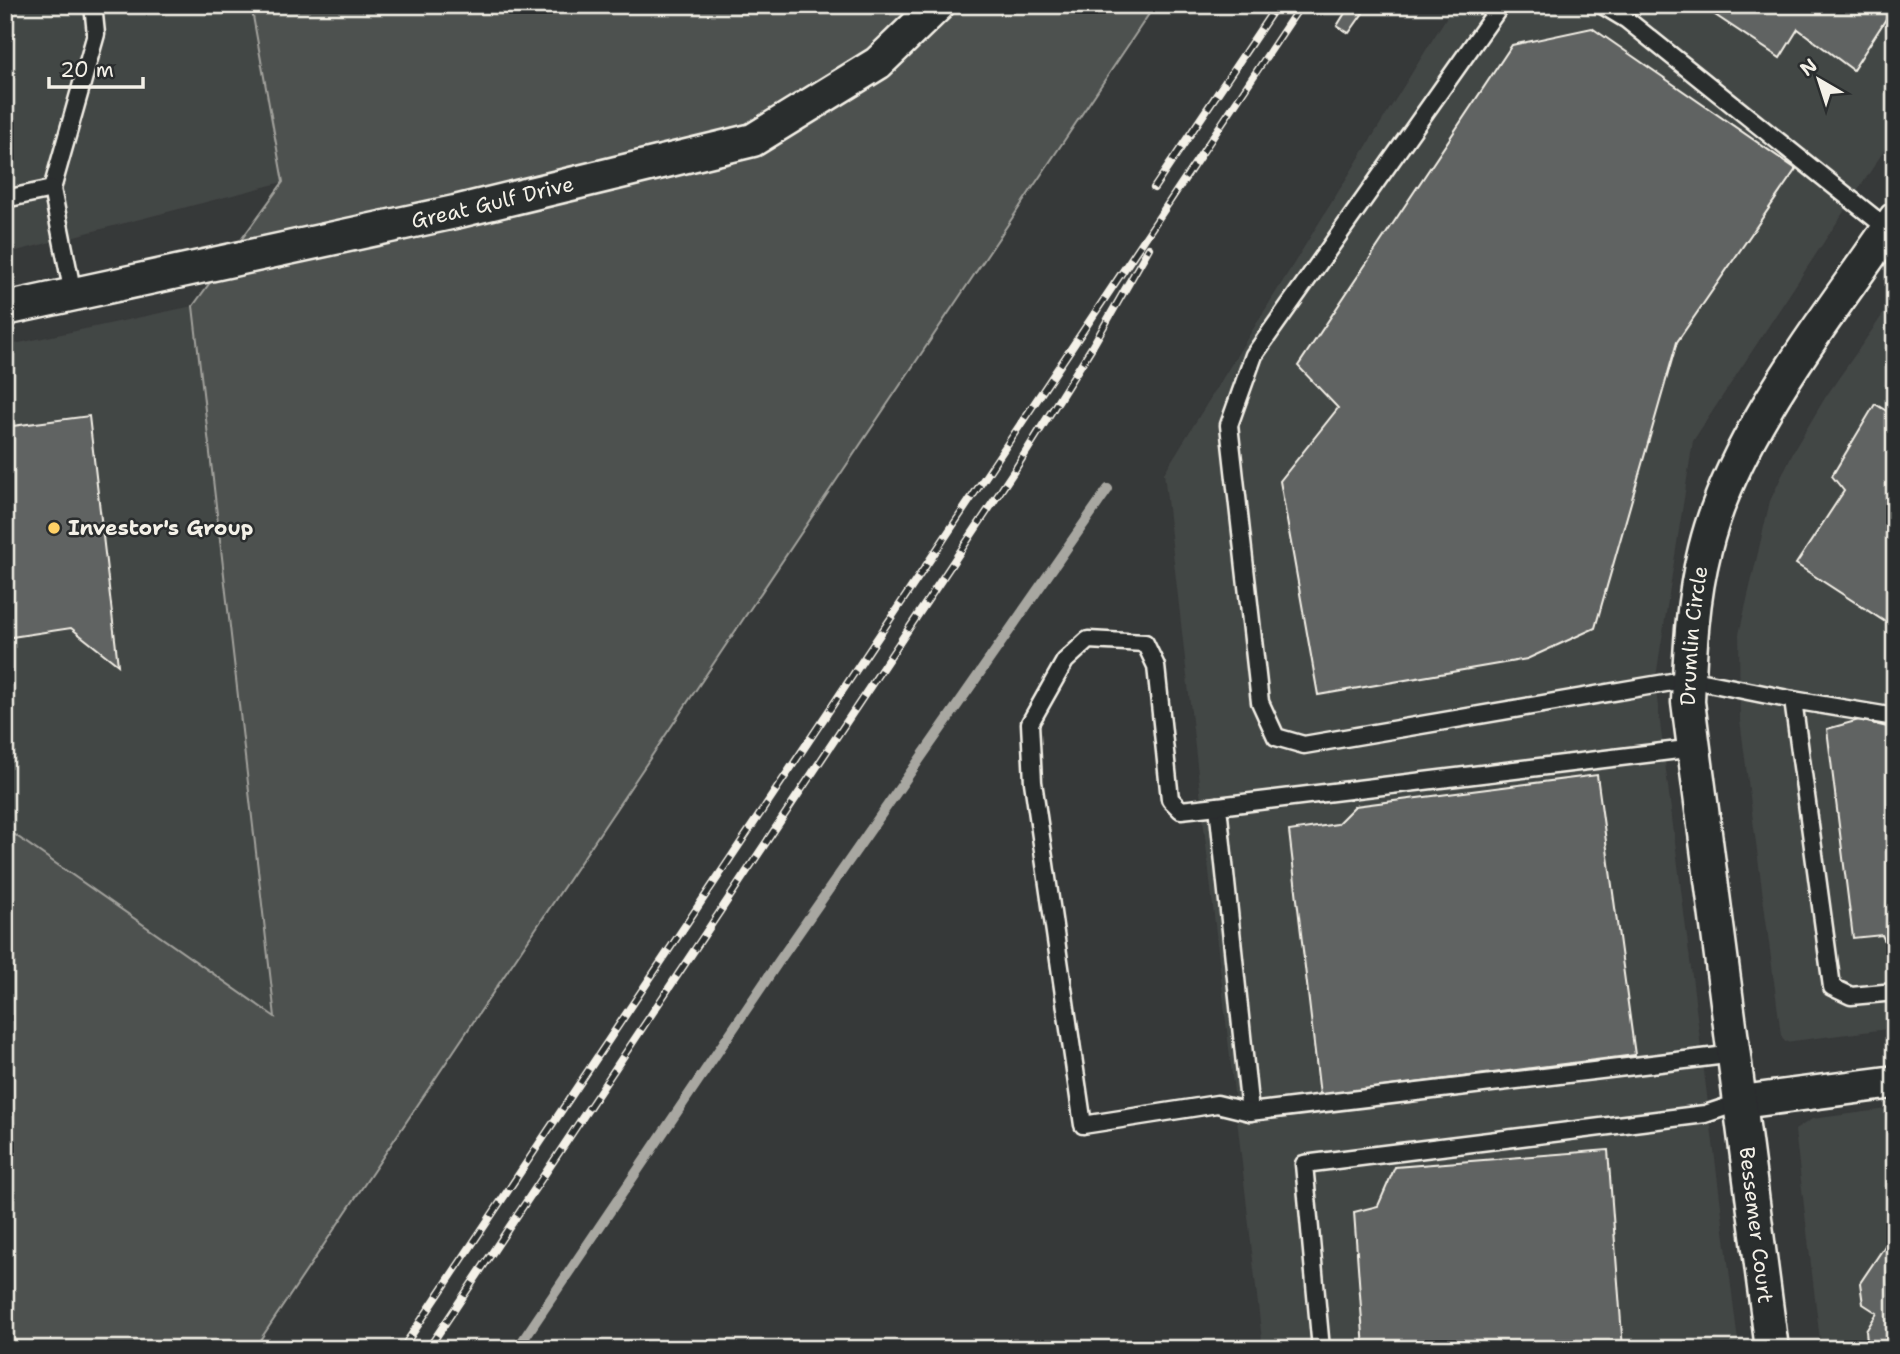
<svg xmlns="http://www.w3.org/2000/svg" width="1900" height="1354" font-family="'Shantell Sans',sans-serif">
<rect width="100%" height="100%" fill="#363939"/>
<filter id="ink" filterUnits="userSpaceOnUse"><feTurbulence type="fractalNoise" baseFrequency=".0143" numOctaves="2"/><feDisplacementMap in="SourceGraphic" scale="14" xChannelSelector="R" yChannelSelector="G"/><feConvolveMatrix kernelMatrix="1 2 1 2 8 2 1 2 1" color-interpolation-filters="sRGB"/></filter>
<g filter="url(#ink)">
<g fill="#434645">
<path d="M5 5H251L283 182 5 254Z"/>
<path d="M1454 5H1895V134L1693 441 1655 683 1739 1349H1263L1164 473Z"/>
<path d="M1895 297V1028L1785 1042 1781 1035 1740 720 1739 634 1770 501 1794 450 1825 398Z"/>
<path d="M193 306 275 1018 5 828V346Z"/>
<path d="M1895 1108V1349H1821L1795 1130 1812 1119Z"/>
</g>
<path fill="#4e514f" stroke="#a1a19c" stroke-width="2" d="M251 5H1155L254 1349H5V828L275 1017 193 306 283 182Z"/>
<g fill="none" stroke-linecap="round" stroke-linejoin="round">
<path stroke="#a8a7a1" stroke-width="10" d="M517 1349 779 961 1108 489"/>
</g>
<g fill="#616362" stroke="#f4f1e8" stroke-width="2">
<path d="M1350 5 1363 13 1349 33 1337 26Z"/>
<path d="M1700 5H1895L1853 70 1798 29 1780 58Z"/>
<path d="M1592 28 1796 169 1677 342 1595 628 1527 659 1318 695 1280 481 1338 408 1298 366 1512 45Z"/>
<path d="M1875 404 1895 416V616L1884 621 1796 564 1844 491 1832 476Z"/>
<path d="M89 416 118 665 71 628 5 638V427Z"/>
<path d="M1859 720 1895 729V963L1882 935 1853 938 1827 729Z"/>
<path d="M1597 775 1635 1055 1320 1095 1289 831 1337 824 1355 806Z"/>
<path d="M1608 1150 1623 1349H1364L1354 1212 1378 1206 1395 1167Z"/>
<path d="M1895 1231V1349H1878L1867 1341 1866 1331 1877 1313 1863 1304 1860 1283Z"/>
</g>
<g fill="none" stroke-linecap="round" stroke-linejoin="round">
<g stroke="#f4f1e8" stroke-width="21">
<g id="lane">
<path d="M1501 5 1254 355 1229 425 1260 702 1276 737 1304 745 1689 679 1793 700"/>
<path d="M1602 5 1627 20 1888 229"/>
<path d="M52 189 96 34 93 5"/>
<path d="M5 199 52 189 73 294"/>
<path d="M1895 717 1793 700 1832 987 1851 996 1895 992"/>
<path d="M1695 748 1218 806 1250 1112 1735 1054"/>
<path d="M1218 806 1181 810 1170 799 1156 666 1145 643 1088 640 1065 661 1030 723 1033 782 1083 1125 1217 1104 1250 1112"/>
<path d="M1321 1349 1304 1164 1705 1114 1741 1102"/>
</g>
</g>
<g stroke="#f4f1e8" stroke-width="37">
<g id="street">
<path id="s1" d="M5 309 455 212 753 140 878 63 938 5"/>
<path d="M1741 1102 1895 1082"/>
<path id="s2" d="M1772 1349 1688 702C1690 650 1692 600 1705 549 1733 433 1828 318 1895 219"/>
</g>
</g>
<use href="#lane" stroke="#2a2d2e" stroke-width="16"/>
<use href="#street" stroke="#2a2d2e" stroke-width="32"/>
<g stroke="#f4f1e8" stroke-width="8">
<g id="rail">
<path d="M1154 188 1277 5"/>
<path d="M402 1349 1301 5"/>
<path d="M428 1349 1016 468 1092 347 1149 248"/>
</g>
</g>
<use href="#rail" stroke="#2a2d2e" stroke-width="5" stroke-dasharray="16" stroke-linecap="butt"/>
</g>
</g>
<circle fill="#ffd166" stroke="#2a2d2e" stroke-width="2.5" cx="54" cy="528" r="7"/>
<g text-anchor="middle" stroke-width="5" stroke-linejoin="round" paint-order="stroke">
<g font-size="21" fill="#f4f1e8" stroke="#2a2d2e">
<text dy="7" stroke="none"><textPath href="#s1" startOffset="499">Great Gulf Drive</textPath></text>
<text dy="7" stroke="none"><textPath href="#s2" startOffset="719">Drumlin Circle</textPath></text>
<text transform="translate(1756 1225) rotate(83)" y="7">Bessemer Court</text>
</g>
<g font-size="21" font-weight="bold" fill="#f4f1e8" stroke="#2a2d2e" text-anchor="start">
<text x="68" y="535">Investor's Group</text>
</g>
</g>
<rect width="1900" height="1354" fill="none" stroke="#2a2d2e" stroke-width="28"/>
<rect x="14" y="14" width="1872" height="1326" fill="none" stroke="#f4f1e8" stroke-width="2.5" filter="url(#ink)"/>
<g transform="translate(1819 80) rotate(321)" stroke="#2a2d2e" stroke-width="5" paint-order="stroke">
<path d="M0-5L12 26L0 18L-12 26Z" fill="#f4f1e8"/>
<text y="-10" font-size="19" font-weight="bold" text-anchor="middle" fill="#f4f1e8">N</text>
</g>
<path d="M49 77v10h94v-10" fill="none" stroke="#f4f1e8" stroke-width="3.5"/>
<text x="60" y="77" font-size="21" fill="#f4f1e8" stroke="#2a2d2e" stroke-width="5" paint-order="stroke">20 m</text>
</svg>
